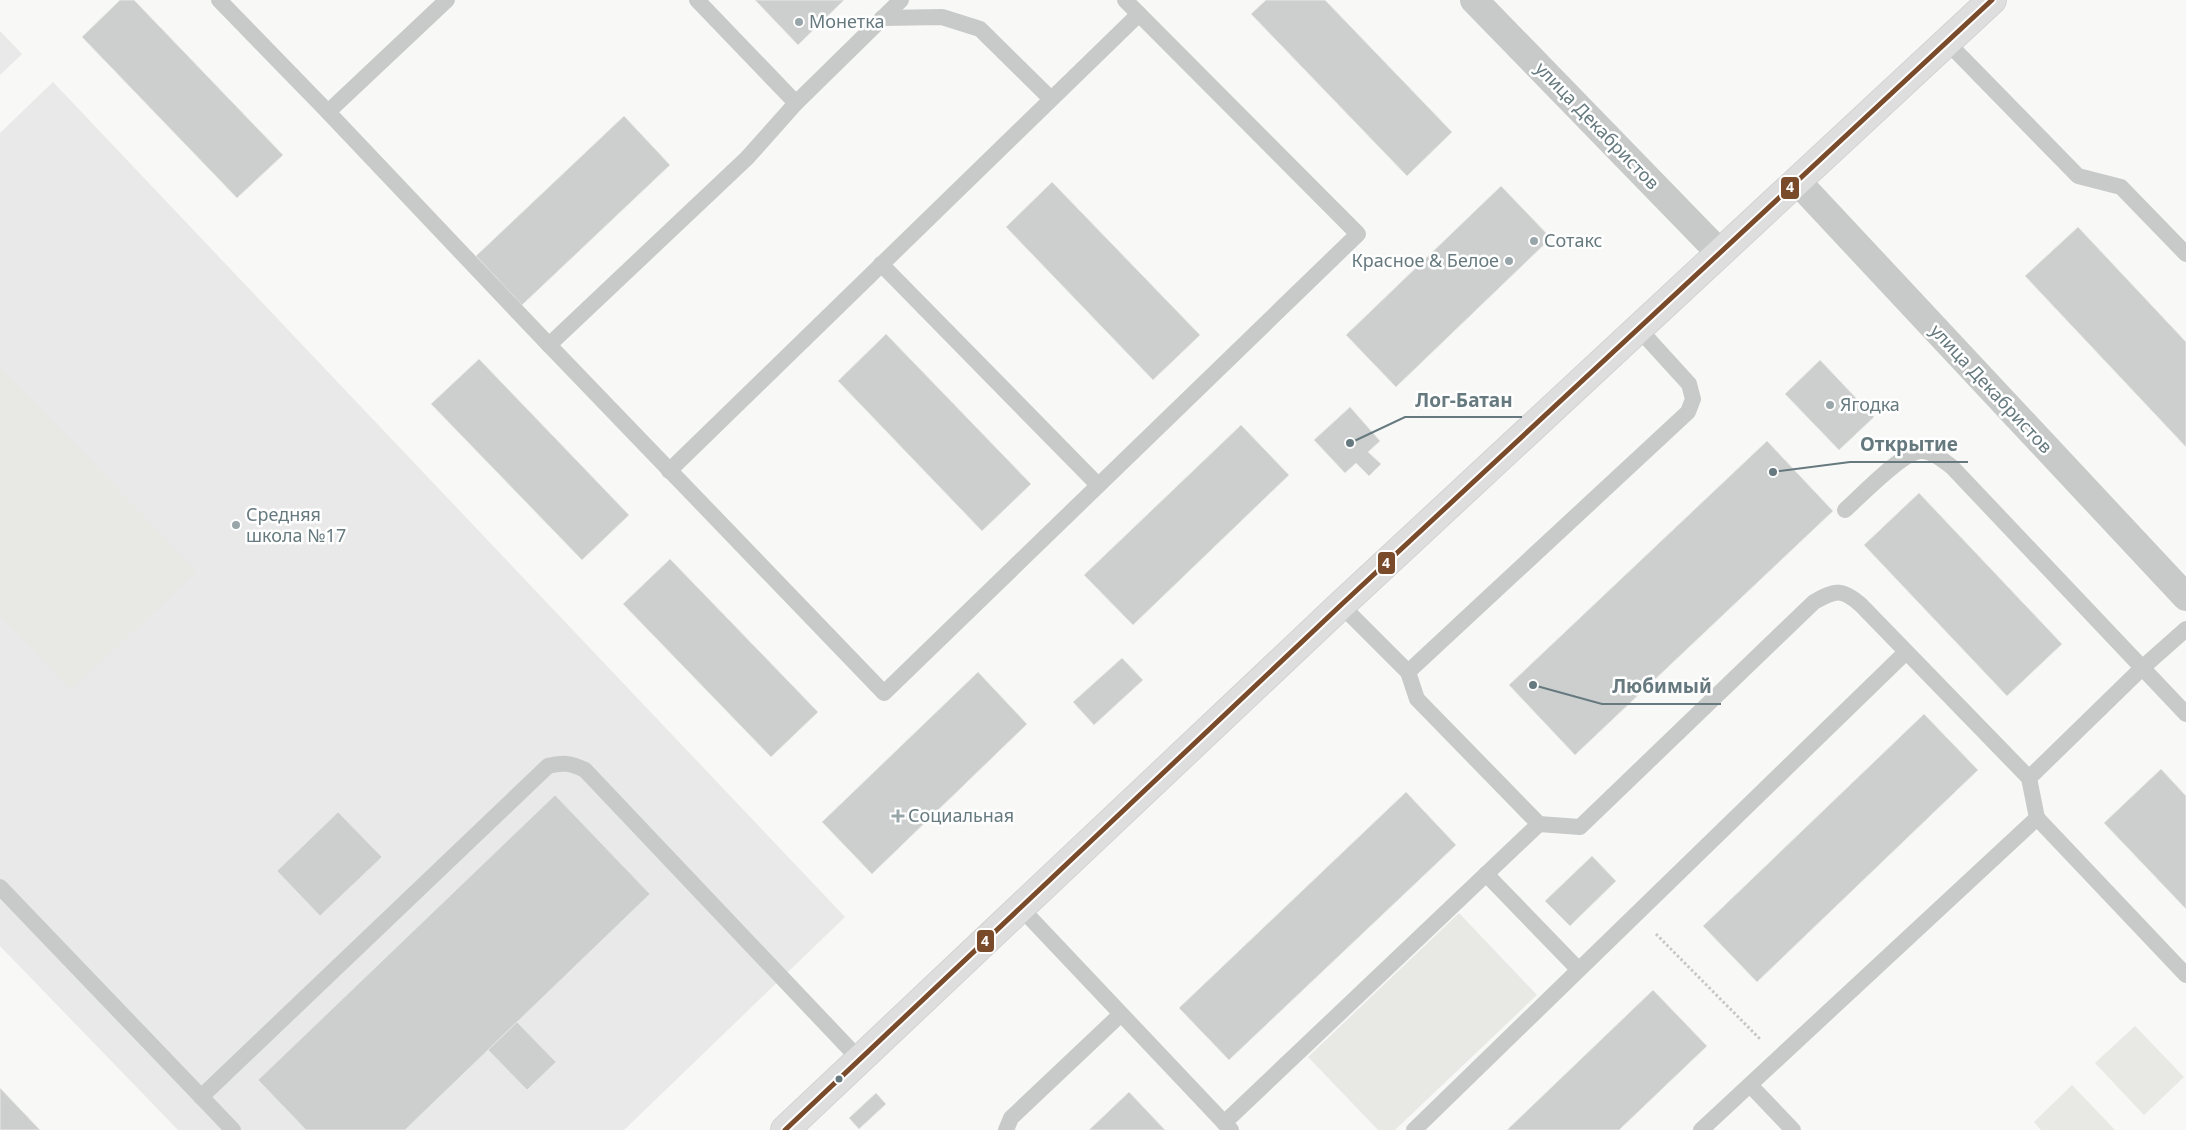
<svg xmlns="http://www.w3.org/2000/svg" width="2186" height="1130" font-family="'Noto Sans',sans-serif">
<rect width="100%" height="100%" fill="#f8f8f7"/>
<g fill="#e8e9e8">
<path d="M0 31 22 54 0 75Z"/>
<path d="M53 82 845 917 624 1130H178L0 946V133Z"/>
</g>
<g fill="#e8e9e5">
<path d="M0 367 196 571 71 690 0 615Z"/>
<path d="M1459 913 1537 995 1395 1130H1378L1308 1057Z"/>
<path d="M2135 1026 2184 1077 2144 1115 2095 1063Z"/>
<path d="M2072 1085 2115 1130H2041L2034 1122Z"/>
</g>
<g fill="#cdcfcf" stroke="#e7e7e6">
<path d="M120 0H134L283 155 237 198 82 37Z"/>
<path d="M755 0H844L798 45Z"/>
<path d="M1266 0H1325L1452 132 1407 176 1251 14Z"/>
<path d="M624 116 670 165 522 305 476 256Z"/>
<path d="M1052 182 1200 335 1153 380 1006 227Z"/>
<path d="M1501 186 1551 238 1396 387 1346 335Z"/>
<path d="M2078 227 2186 342V447L2025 276Z"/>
<path d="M886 334 1031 484 982 531 838 381Z"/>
<path d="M479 359 629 515 582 560 431 404Z"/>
<path d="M1820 360 1874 417 1839 450 1785 394Z"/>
<path d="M1350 407 1380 441 1368 452 1381 464 1369 476 1356 463 1345 473 1314 440Z"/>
<path d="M1241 425 1289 475 1133 625 1084 575Z"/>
<path d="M1767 441 1833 511 1575 755 1509 685Z"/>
<path d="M1919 493 2062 644 2007 696 1864 545Z"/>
<path d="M670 559 818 712 771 757 623 604Z"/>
<path d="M1122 658 1143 680 1094 725 1073 702Z"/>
<path d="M978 672 1027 724 872 874 822 822Z"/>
<path d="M1924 714 1978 770 1757 982 1703 926Z"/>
<path d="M2161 769 2186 796V909L2104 823Z"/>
<path d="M1406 792 1456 845 1229 1060 1179 1008Z"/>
<path d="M555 795 650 894 405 1130H306L258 1080Z"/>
<path d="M338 812 382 857 320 916 277 871Z"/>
<path d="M1592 856 1616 881 1570 926 1545 901Z"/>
<path d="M1653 990 1707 1046 1619 1130H1507Z"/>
<path d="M517 1022 556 1062 527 1090 488 1050Z"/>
<path d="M0 1088 40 1130H0Z"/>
<path d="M1129 1092 1165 1130H1089Z"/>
<path d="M876 1093 886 1104 859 1129 849 1118Z"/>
</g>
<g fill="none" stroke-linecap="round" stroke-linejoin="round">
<g stroke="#d2d4d4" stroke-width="30">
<path id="secondary" d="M785 1130 1341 605 1992 0"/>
</g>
<path stroke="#c6c8c8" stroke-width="3" stroke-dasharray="2.5 2.5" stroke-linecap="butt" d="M1656 934 1760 1039"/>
<g stroke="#c8caca" stroke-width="16">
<path d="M219 0 328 112 447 0"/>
<path d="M697 0 796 103 901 0"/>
<path d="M882 18 942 17 980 29 1051 99"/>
<path d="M1947 42 2078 176 2121 187 2186 254"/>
<path d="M796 103 747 158 549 345 884 693 1358 234 1125 0"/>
<path d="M328 112 549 345"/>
<path d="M881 264 1098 485"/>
<path d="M669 471 1139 14"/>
<path d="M1845 510C1860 497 1904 450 1922 451 1933 451 1944 461 1952 467L2186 714"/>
<path d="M1341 605 1408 672 1417 699 1539 824 1580 827 1814 602C1836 590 1842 588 1861 605L2029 778"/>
<path d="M1408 672 1688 412 1693 399 1689 384 1638 328"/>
<path d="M2037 818 2186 975"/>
<path d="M1486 874 1578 969"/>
<path d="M0 887 233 1130"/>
<path d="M1020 907 1231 1130"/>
<path d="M1750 1085 1793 1130"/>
<path d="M201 1097 548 766C562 762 571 763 585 770L860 1060"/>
<path d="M1224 1123 1539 824"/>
<path d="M1006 1130 1011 1118 1120 1015"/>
<path d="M1414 1130 1906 652"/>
<path d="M1701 1130 2037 818 2029 778 2142 668 2186 629"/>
</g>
<g stroke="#c8caca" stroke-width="28">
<path d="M1474 0 1719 252"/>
<path d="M1797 181 2186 597"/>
</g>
<use href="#secondary" stroke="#dedede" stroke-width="28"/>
<g stroke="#fff" stroke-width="9">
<path id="bus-1" d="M785 1130 1341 605 1992 0"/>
</g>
<use href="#bus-1" stroke="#7a4b2a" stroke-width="5"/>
</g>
<g fill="#98a5a9" stroke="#fff" stroke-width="2">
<circle cx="799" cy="22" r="5"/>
<circle cx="1534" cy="241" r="5"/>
<circle cx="1509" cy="261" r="5"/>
<circle cx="1830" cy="405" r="5"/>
<circle cx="236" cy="525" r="5"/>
<path d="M895.5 808.5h5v5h5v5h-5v5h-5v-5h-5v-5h5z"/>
</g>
<circle fill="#65797f" stroke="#fff" stroke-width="2" cx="839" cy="1079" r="4.5"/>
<g text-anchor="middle" stroke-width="5" stroke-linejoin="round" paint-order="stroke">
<g font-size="18" fill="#65797f" stroke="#fff" text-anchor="start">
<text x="809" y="28">Монетка</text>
<text x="1544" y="247">Сотакс</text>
<text x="1499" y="267" text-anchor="end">Красное &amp; Белое</text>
<text x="1840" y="411">Ягодка</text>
<text x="246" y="521">Средняя<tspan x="246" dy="21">школа №17</tspan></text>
<text x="908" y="822">Социальная</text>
</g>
<g font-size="18" fill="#65797f" stroke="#fff">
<text transform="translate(1597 126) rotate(46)" y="6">улица Декабристов</text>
<text transform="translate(1991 389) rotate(47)" y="6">улица Декабристов</text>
</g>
</g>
<path fill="none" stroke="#65797f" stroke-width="2" d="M1350 443L1405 417H1522M1773 472L1850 462H1968M1533 685L1602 704H1721"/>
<g fill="#65797f" stroke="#fff" stroke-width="2">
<circle cx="1350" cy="443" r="5"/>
<circle cx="1773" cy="472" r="5"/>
<circle cx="1533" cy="685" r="5"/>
</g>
<g font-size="19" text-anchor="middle" font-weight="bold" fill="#65797f" stroke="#fff" stroke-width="5" stroke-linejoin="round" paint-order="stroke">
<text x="1464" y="407">Лог-Батан</text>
<text x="1909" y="451">Открытие</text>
<text x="1662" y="693">Любимый</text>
</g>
<g stroke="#fff" stroke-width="2">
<rect x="1780" y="176" width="20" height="24" rx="5" fill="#7a4b2a"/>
<rect x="1377" y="551" width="19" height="24" rx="5" fill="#7a4b2a"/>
<rect x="976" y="929" width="19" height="24" rx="5" fill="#7a4b2a"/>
</g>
<g font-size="14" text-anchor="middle" font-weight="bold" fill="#fff">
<text x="1790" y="192">4</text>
<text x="1386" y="568">4</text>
<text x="985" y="946">4</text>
</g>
</svg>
